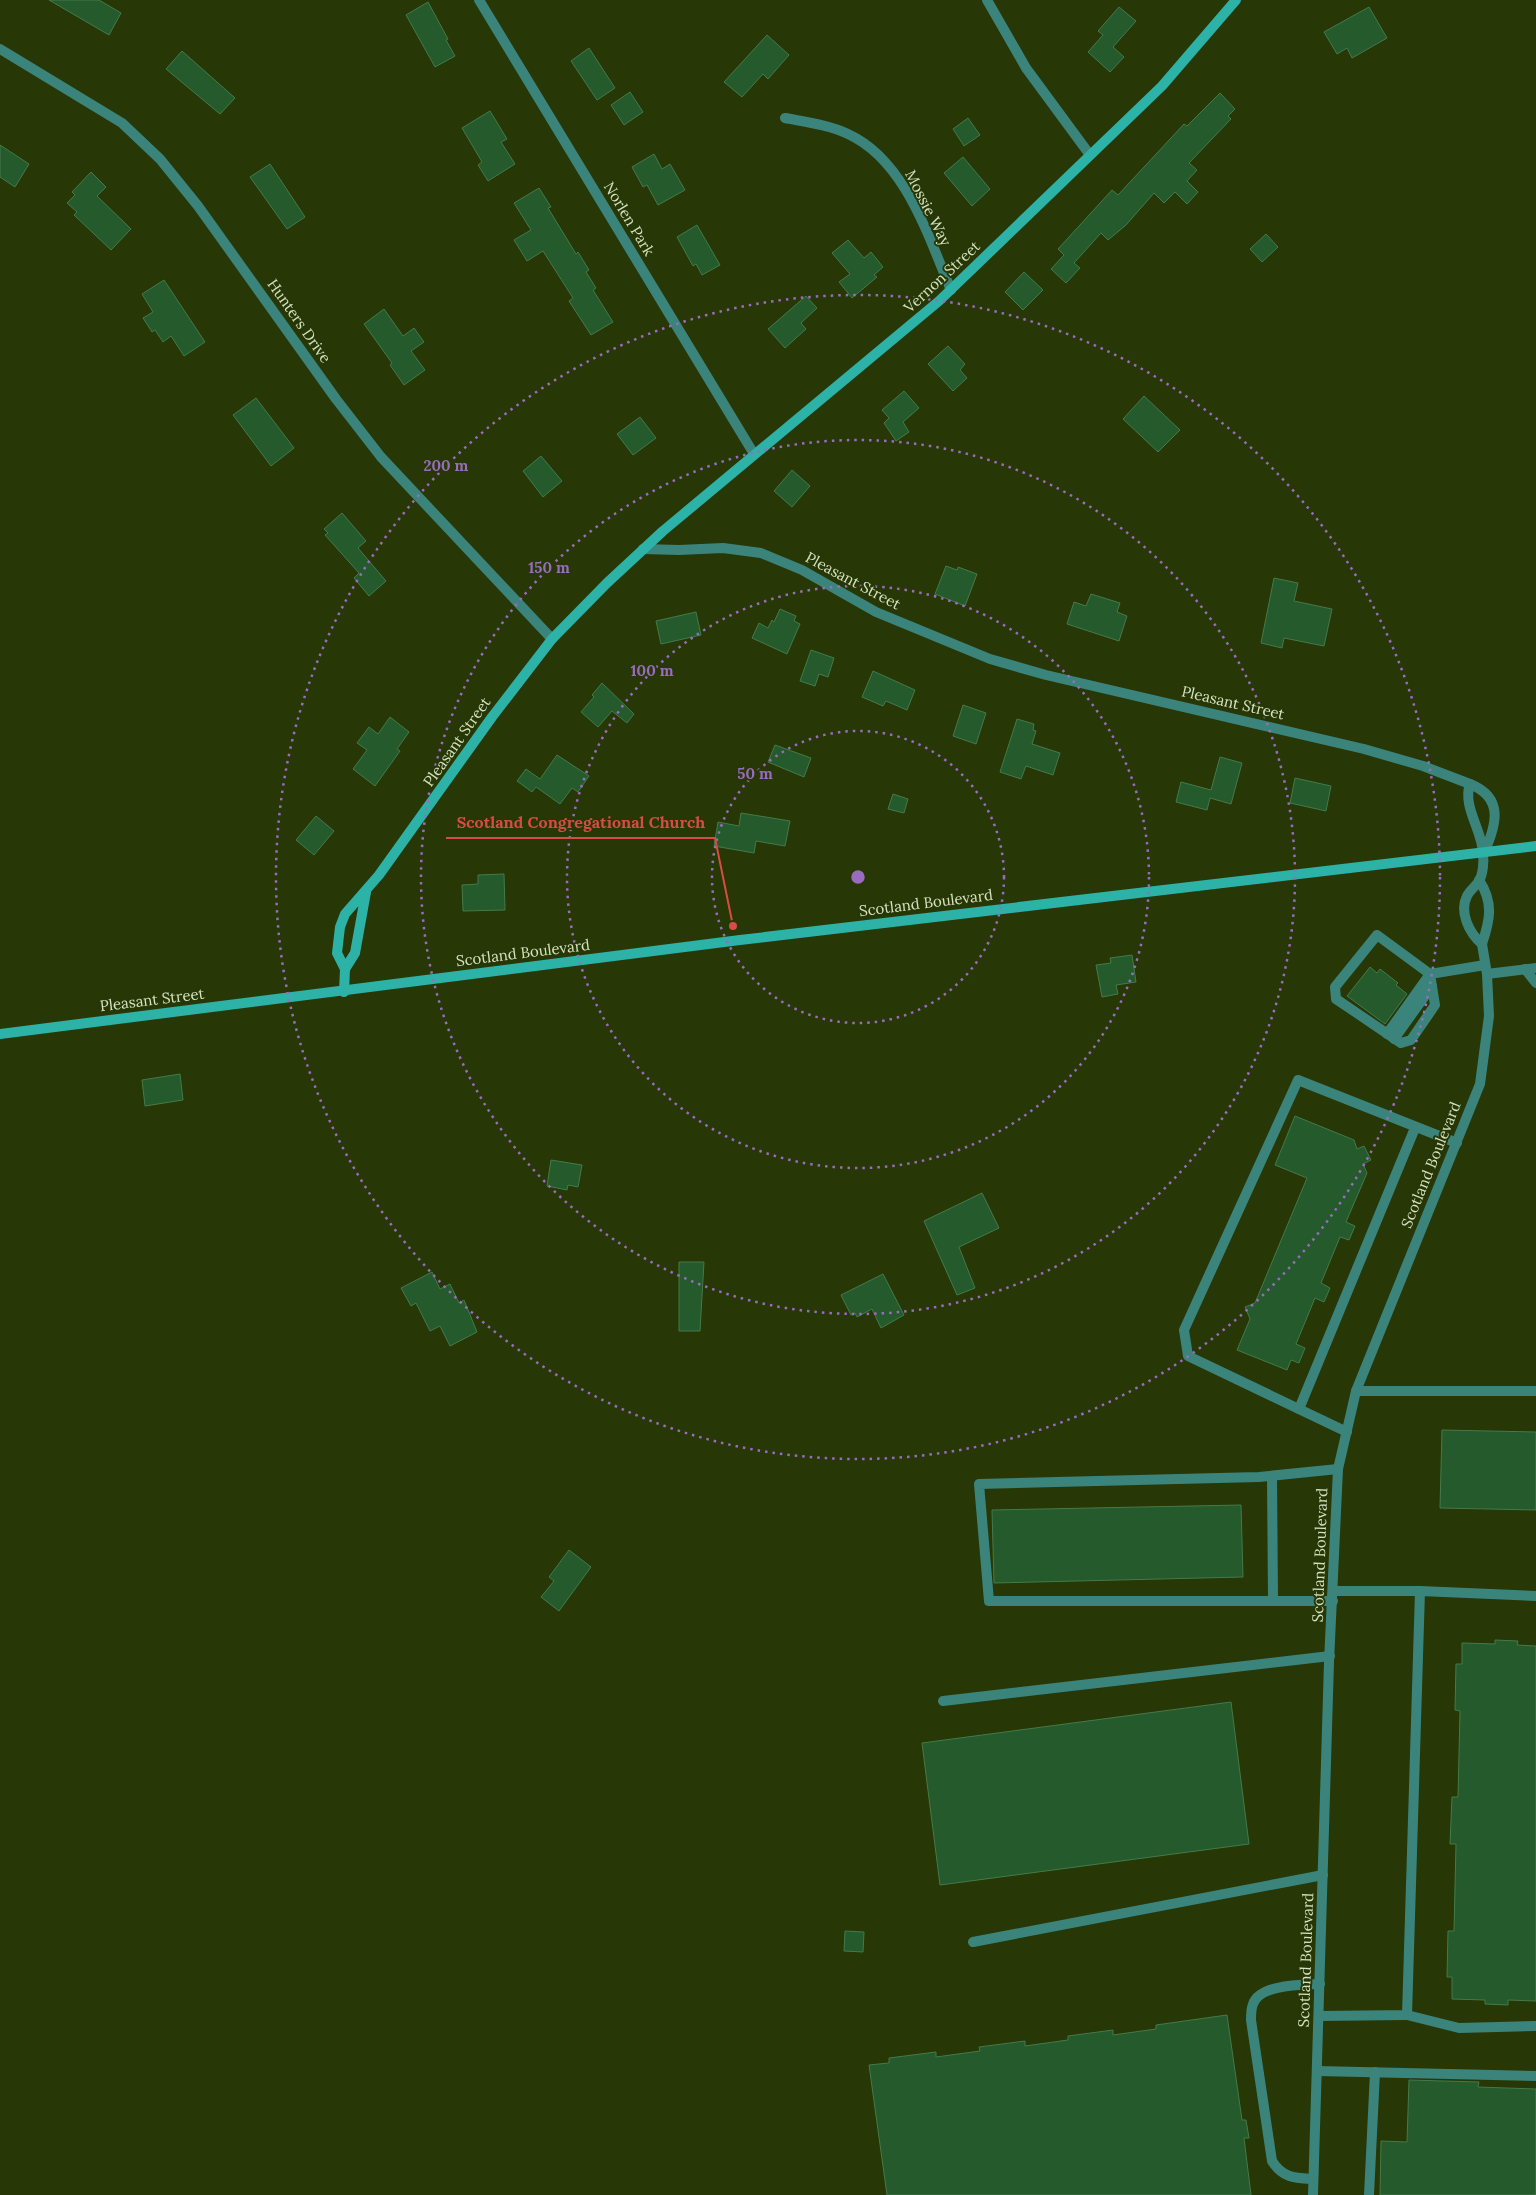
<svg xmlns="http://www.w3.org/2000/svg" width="1536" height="2195" font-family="Lora,serif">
<rect width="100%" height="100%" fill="#273705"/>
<g fill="#255a2c" stroke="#457a4a">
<path d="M49 0H99L121 13 109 35Z"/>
<path d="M428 2 448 39 446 40 455 56 435 67 406 15Z"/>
<path d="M1119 7 1136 21 1113 47 1124 57 1110 72 1088 52 1103 35 1098 31Z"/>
<path d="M1369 7 1387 38 1352 58 1347 48 1337 54 1324 32Z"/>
<path d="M767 35 789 55 768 79 763 74 742 97 724 82Z"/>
<path d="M589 48 615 88 597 100 571 61Z"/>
<path d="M182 51 235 98 220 114 166 69Z"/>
<path d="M630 92 643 112 624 125 611 105Z"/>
<path d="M1220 93 1235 109 1228 116 1231 119 1189 163 1197 170 1187 181 1198 192 1187 204 1175 192 1164 203 1154 193 1126 225 1108 240 1101 233 1074 263 1080 268 1066 283 1051 269 1064 255 1058 249 1112 190 1118 195 1184 124 1187 126Z"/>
<path d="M490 111 507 139 501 142 515 164 488 181 478 165 482 162 462 128Z"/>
<path d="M968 118 980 135 964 146 953 129Z"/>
<path d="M0 145 29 164 15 187 0 177Z"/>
<path d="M654 154 662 169 670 164 685 190 658 205 647 185 643 187 632 167Z"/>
<path d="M963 157 990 189 972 206 944 173Z"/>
<path d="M270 164 305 217 287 229 250 177Z"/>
<path d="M91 172 106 187 97 196 131 229 111 250 74 215 77 212 67 203 75 195 72 192Z"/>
<path d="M539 188 551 207 548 208 576 254 578 252 589 270 586 272 596 288 593 290 613 322 591 335 569 301 573 298 543 251 527 261 514 240 531 230 514 203Z"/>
<path d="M697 225 720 265 702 275 696 264 693 266 677 237Z"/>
<path d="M1266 234 1278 247 1262 262 1250 249Z"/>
<path d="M848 240 864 258 871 252 883 267 874 275 877 277 852 298 839 282 850 274 832 253Z"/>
<path d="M1024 272 1043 290 1023 310 1005 292Z"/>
<path d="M164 280 205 342 184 356 171 336 163 342 155 330 152 332 143 318 153 312 142 294Z"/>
<path d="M806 296 817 308 801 323 806 329 785 348 768 329Z"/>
<path d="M384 309 403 336 414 328 424 342 411 351 425 370 404 385 390 365 392 363 364 324Z"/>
<path d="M948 346 965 364 960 370 967 378 953 391 928 364Z"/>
<path d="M904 391 919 408 903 422 909 432 896 441 884 423 889 418 882 410Z"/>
<path d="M1144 396 1180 430 1158 452 1123 419Z"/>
<path d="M256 398 294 448 271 466 233 415Z"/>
<path d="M640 417 656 438 633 455 617 434Z"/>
<path d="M541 456 562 481 543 497 523 471Z"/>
<path d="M792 470 810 486 792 507 774 491Z"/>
<path d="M342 513 366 541 358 548 386 581 369 596 354 578 359 573 325 535 328 533 324 529Z"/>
<path d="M946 566 957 570 958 567 977 574 965 606 935 594Z"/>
<path d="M1274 578 1298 583 1294 601 1332 609 1324 646 1284 638 1282 648 1261 643Z"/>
<path d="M1091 594 1120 603 1117 612 1127 616 1119 641 1067 624 1074 602 1086 606Z"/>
<path d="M780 609 796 616 794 621 800 624 787 654 752 638 759 623 768 628 772 620 774 622Z"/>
<path d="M696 612 701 635 661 644 656 621Z"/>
<path d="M811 650 834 658 828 677 819 674 815 686 800 681Z"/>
<path d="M873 671 915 690 907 710 886 701 883 706 862 697Z"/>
<path d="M602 683 634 714 627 723 612 711 598 727 581 712 594 697 592 695Z"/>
<path d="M963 705 986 713 976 744 953 736Z"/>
<path d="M390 717 409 732 397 749 400 751 375 786 353 769 367 750 357 743 369 727 378 734Z"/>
<path d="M1017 719 1034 724 1033 730 1036 731 1032 744 1060 753 1053 775 1026 766 1021 779 1000 772Z"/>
<path d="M775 745 811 758 804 777 768 762Z"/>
<path d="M557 755 589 776 578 792 572 788 560 804 536 787 532 792 517 781 526 769 540 779Z"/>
<path d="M1220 757 1242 763 1231 804 1210 798 1207 810 1176 802 1181 782 1211 790Z"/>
<path d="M1295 778 1331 786 1326 811 1290 803Z"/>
<path d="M893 794 908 799 904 813 888 809Z"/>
<path d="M741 813 790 821 785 846 756 841 754 853 714 846 718 822 739 826Z"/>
<path d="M316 816 334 831 314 855 296 840Z"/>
<path d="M504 874 505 910 463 911 462 885 478 884V875Z"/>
<path d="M1132 955 1136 982 1116 985 1118 994 1102 997 1096 965 1111 963 1110 958Z"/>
<path d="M1370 967 1377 973 1380 969 1398 983 1396 985 1407 994 1385 1024 1347 996Z"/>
<path d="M180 1074 183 1100 145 1106 142 1080Z"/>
<path d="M1295 1116 1354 1140 1357 1149 1364 1146 1371 1160 1363 1164 1367 1173 1346 1222 1355 1226 1349 1240 1340 1237 1321 1283 1330 1288 1324 1302 1315 1298 1296 1344 1305 1348 1299 1363 1291 1360 1287 1370 1237 1350 1250 1319 1245 1307 1255 1303 1307 1178 1275 1165Z"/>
<path d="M551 1160 582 1165 578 1187 568 1185 567 1190 547 1186Z"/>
<path d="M982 1193 999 1228 959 1247 975 1288 957 1295 924 1221Z"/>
<path d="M679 1262H704L700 1331H679Z"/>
<path d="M432 1272 440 1289 450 1284 459 1303 464 1300 477 1332 450 1346 440 1326 430 1331 416 1303 411 1306 401 1288Z"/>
<path d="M883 1274 904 1315 881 1328 872 1309 857 1317 855 1313 851 1315 841 1295Z"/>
<path d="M1442 1430 1536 1432V1510L1440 1508Z"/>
<path d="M1241 1505 1243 1577 994 1583 992 1510Z"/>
<path d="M569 1550 591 1567 559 1611 541 1597 554 1581 549 1577Z"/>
<path d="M1495 1640 1518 1641 1517 1645 1536 1646V2001L1508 2000V2005L1485 2004V2000L1452 1999V1977H1447L1448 1931H1454L1456 1844H1450L1452 1797H1458L1460 1711 1455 1710 1456 1664H1462V1643L1495 1644Z"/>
<path d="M1231 1702 1249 1844 940 1885 922 1743Z"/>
<path d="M845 1931 864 1932 863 1952 844 1951Z"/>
<path d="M1227 2015 1242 2120H1246L1249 2138H1244L1251 2195H887L869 2065 889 2063V2058L936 2052V2057L980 2051 979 2047 1025 2041V2046L1068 2040V2036L1113 2030V2035L1156 2029V2025Z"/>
<path d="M1409 2080 1479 2082 1478 2087 1536 2089V2195H1380L1381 2141 1407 2142Z"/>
</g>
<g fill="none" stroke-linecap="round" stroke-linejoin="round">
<g stroke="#3b847c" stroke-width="10">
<path d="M1525 969 1536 983"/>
<path d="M1430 974 1435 1005 1411 1040 1401 1043 1336 999 1335 987 1377 935 1430 974 1485 965"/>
<path d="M1487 974 1536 968"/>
<path d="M1387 1034 1430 974"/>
<path d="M1394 1039 1432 986"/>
<path d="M1356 1391H1536"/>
<path d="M1299 1409 1415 1128"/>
<path d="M1347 1432 1188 1356 1184 1330 1298 1080 1457 1143"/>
<path d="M1272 1476 1273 1600"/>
<path d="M1420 1591 1536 1596"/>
<path d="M1333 1601H989L979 1484 1259 1477 1338 1469"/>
<path d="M943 1701 1330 1656"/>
<path d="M973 1942 1323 1875"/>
<path d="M1407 2015 1459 2028 1536 2026"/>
<path d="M1319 2016 1407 2015 1420 1591H1334"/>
<path d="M1317 2071 1536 2076"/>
<path d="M1313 2179C1294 2178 1283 2178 1272 2161L1251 2020C1251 2015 1251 2009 1253 2004 1260 1984 1302 1985 1320 1984"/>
<path d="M1369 2195 1375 2072"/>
</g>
<g stroke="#3b847c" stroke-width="10">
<path d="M479 0 754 454"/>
<path d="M987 0 1026 68 1090 155"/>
<path d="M0 49 122 123 160 159 198 206 336 399 381 457 552 639"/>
<path d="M785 118C806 122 829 125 848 134 905 160 928 236 951 290"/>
<path d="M643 549 679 550 723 548 761 553 802 570 876 612 990 659 1046 675 1364 749 1423 766 1470 784"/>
<path d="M1479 880C1494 903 1490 920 1482 944 1469 933 1459 912 1467 896 1470 890 1476 886 1479 881 1483 874 1484 862 1483 854 1483 831 1462 807 1470 784 1505 798 1496 826 1484 853"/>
<path d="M1313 2195 1329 1662 1338 1469 1356 1391 1480 1084 1489 1016 1487 974 1482 944"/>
</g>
<g stroke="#2cb2a7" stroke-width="10">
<path d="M366 892 355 953 345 969 337 953 340 927 345 914 379 875 492 717 552 639 607 583 663 531 939 301 1162 86 1236 0"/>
<path d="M344 992 345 969"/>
<path d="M0 1034 740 940 1536 846"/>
</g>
</g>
<g fill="none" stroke="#9a6cc0" stroke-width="2.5" stroke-dasharray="2.5 5">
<circle cx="858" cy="877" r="146"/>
<circle cx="858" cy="877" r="291"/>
<circle cx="858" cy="877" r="437"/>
<circle cx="858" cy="877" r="582"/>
</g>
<g text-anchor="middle" stroke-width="4" stroke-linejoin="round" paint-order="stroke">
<g font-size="15" fill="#d4e2c1" stroke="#273705">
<text transform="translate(928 208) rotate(63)" y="5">Mossie Way</text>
<text transform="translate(629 219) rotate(59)" y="5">Norlen Park</text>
<text transform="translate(942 277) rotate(-43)" y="5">Vernon Street</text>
<text transform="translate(299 321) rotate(55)" y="5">Hunters Drive</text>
<text transform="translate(853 581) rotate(28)" y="5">Pleasant Street</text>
<text transform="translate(1233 703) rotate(13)" y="5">Pleasant Street</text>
<text transform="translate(457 742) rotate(-55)" y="5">Pleasant Street</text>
<text transform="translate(926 903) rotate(-7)" y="5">Scotland Boulevard</text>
<text transform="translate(523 953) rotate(-7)" y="5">Scotland Boulevard</text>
<text transform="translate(152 1000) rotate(-7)" y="5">Pleasant Street</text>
<text transform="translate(1431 1165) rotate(-68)" y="5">Scotland Boulevard</text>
<text transform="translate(1320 1555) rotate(-88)" y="5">Scotland Boulevard</text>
<text transform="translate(1306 1960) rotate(-88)" y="5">Scotland Boulevard</text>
</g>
</g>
<circle cx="858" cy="877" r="8" fill="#9a6cc0" stroke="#273705" stroke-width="2.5"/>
<g font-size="15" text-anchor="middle" font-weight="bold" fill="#9a6cc0" stroke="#273705" stroke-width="4" stroke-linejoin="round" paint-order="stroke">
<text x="446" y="471">200 m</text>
<text x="549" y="573">150 m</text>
<text x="652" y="676">100 m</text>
<text x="755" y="779">50 m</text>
</g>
<path fill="none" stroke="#d64d47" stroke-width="2" d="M733 926L715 838H446"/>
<circle fill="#d64d47" stroke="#273705" stroke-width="2" cx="733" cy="926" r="5"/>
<g font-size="16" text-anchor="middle" font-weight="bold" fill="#d64d47" stroke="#273705" stroke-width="4" stroke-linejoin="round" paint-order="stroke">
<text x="581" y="828">Scotland Congregational Church</text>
</g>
</svg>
